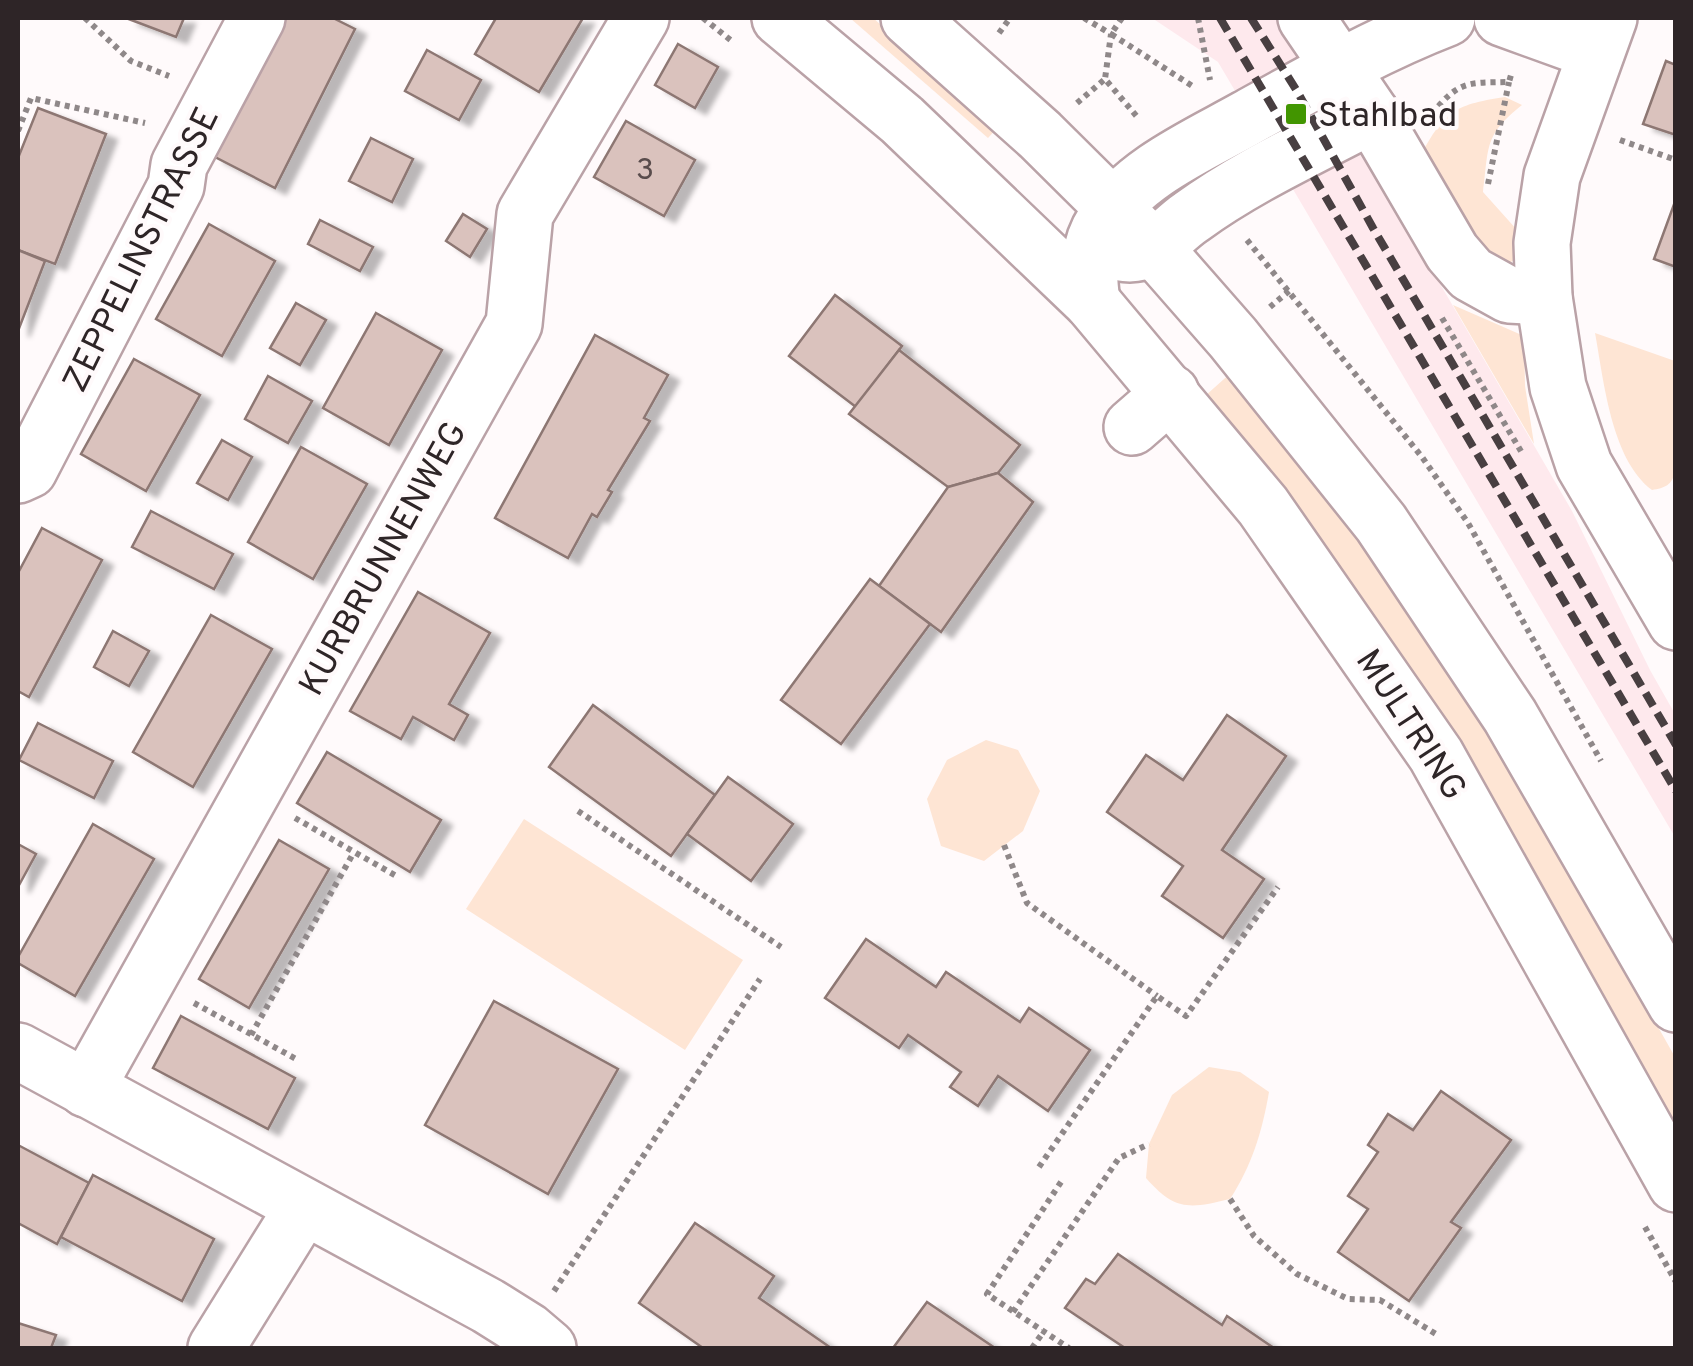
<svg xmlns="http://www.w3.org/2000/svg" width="1693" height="1366" font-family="Overpass,sans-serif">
  <defs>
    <filter id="shadow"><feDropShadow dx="11" dy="6" stdDeviation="2.5" flood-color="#0004"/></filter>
  </defs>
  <rect width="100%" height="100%" fill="#fffafb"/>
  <polygon fill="#fee9ed" points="1152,18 1275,18 1378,177 1572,511 1650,670 1675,714 1675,837 1218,62"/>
  <g fill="#fee5d4">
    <polygon points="850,18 873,18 998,127 988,138"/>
    <path d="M1505,97L1522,105C1484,135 1489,146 1483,192L1527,241L1522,256L1496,270L1418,160C1444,113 1451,105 1505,97Z"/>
    <polygon points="1453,305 1524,336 1525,386 1534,444"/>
    <path d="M1595,333L1675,361V472C1672,485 1665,488 1652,490C1611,459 1604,381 1595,333Z"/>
    <polygon points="1233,371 1364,542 1475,703 1675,1057 1675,1126 1446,724 1205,396"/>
    <polygon points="986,740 1018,750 1040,791 1023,831 984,861 941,846 927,799 947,760"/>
    <polygon points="524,819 743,960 685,1050 466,909"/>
    <path d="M1209,1067L1240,1072L1269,1092C1262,1132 1252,1165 1230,1199C1189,1209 1175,1211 1146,1178L1149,1144L1172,1095Z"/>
  </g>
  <g fill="#dac2bd" stroke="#8d7773" stroke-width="2.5" filter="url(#shadow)">
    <polygon points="126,18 184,18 176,37"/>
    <polygon points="283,18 333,18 355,29 275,188 213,156"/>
    <polygon points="496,18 583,18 539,92 475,54"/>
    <polygon points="678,44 718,67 695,108 655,85"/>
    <polygon points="427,50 481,80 459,120 405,91"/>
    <polygon points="1666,61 1676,65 1676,135 1643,124"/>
    <polygon points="38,108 106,134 55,264 18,250 18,158"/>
    <polygon points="626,121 695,160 664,216 594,177"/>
    <polygon points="371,138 413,159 392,202 349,181"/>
    <polygon points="1676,199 1676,267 1654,259"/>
    <polygon points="463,214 487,229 470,257 446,241"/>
    <polygon points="320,220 373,247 360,271 308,244"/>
    <polygon points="209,224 275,261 222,356 156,319"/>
    <polygon points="18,250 45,261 18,331"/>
    <polygon points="835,295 902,346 856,407 789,356"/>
    <polygon points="296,303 326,320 300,365 270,348"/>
    <polygon points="376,313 442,350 389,445 323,408"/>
    <polygon points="595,335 668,375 644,418 650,421 608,490 612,492 597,517 592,514 568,558 495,518"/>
    <polygon points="899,350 1020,445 998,473 948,487 849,414"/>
    <polygon points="134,359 200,395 146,491 81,454"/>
    <polygon points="268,376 312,401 288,443 245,419"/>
    <polygon points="222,440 252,457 228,500 197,483"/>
    <polygon points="301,447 367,484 313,579 248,542"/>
    <polygon points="998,473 1033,502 941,632 879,586 948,487"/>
    <polygon points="151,511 233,554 214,589 132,547"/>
    <polygon points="42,528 102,560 29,697 18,691 18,573"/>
    <polygon points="870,579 930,624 841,744 781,700"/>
    <polygon points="418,592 490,633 449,704 468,715 454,740 413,717 401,739 350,711"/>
    <polygon points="211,615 272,649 193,787 133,752"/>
    <polygon points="113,631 149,651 129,686 94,667"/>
    <polygon points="593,705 715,795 671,856 549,767"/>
    <polygon points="1227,715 1286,756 1222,850 1264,879 1223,938 1162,896 1183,866 1107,812 1146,755 1183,780"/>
    <polygon points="38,723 113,761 94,798 19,760"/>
    <polygon points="327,752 441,820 410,872 297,803"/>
    <polygon points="728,777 793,824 751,881 687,834"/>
    <polygon points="93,824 154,859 75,996 18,963 18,957"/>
    <polygon points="279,840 329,869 249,1008 199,979"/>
    <polygon points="18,844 36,854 18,887"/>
    <polygon points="866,939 936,987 946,972 1020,1022 1029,1008 1090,1050 1048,1111 998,1076 978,1106 950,1087 961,1072 908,1035 899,1048 825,998"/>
    <polygon points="494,1001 618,1069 548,1194 425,1125"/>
    <polygon points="181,1016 295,1078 268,1129 153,1068"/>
    <polygon points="1441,1091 1511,1140 1451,1222 1461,1228 1409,1301 1338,1252 1368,1209 1348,1196 1378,1152 1368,1145 1388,1114 1413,1130"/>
    <polygon points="18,1145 89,1183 57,1244 18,1223"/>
    <polygon points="93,1175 214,1239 182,1301 61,1237"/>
    <polygon points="695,1223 774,1276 759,1298 831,1348 703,1348 639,1303"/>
    <polygon points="1118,1254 1222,1325 1227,1316 1274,1348 1125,1348 1065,1308 1086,1279 1095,1284"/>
    <polygon points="927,1302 995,1348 893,1348"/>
    <polygon points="18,1323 56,1335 51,1348 18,1348"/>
  </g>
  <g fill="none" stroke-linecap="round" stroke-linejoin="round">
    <g stroke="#baa2a7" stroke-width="60">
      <g id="minor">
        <polyline points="780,18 902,120 1092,302 1263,506 1436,755 1676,1184"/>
        <polyline points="909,18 1040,135 1155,249 1233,338 1381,523 1510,716 1676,1004"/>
        <polyline points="1306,18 1372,115 1452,252 1471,274 1509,295 1544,297"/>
        <polyline points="1502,18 1596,52"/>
        <polyline points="1609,18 1552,176 1542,243 1544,297 1558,387 1584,465 1676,622"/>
        <path d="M1120,253C1154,259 1166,234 1191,217C1247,176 1312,147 1372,115"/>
        <path d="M1092,302C1088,273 1087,247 1104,221C1134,173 1199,145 1247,118C1312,82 1377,45 1447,18"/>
        <polyline points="1132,427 1171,393"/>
        <polyline points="18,475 29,470 176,186 179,165 257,18"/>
        <polyline points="18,1051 488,1306 528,1331 548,1348"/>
        <polyline points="86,1089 514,324 525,214 641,18"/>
        <polyline points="216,1348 303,1208"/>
      </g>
    </g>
    <g stroke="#8f8889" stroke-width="6" stroke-dasharray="5 5" stroke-linecap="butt">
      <polyline points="85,18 131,61 169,76"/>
      <polyline points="703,18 733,42"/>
      <polyline points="1084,18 1111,34 1105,79 1139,119"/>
      <polyline points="1122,18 1111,34 1194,87"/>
      <polyline points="1198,18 1210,80"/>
      <polyline points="999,33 1010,18"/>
      <polyline points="1077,103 1105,79"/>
      <path d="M1432,114C1459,80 1468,83 1509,82L1511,75"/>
      <polyline points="18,131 31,98 145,123"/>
      <polyline points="1620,140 1676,160"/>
      <polyline points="1488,184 1509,82"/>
      <polyline points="1247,240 1422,457 1468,523 1601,761"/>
      <polyline points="1270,307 1289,291"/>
      <polyline points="1442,318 1522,453"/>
      <polyline points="578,811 781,947"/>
      <polyline points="295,818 398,877"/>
      <polyline points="1004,845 1027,903 1157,996"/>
      <polyline points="194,1003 298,1060"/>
      <polyline points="251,1035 354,852"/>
      <polyline points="1039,1167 1157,996 1186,1016 1278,887"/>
      <polyline points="1061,1182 987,1294 1069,1348"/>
      <polyline points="1230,1199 1254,1236 1297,1274 1348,1299 1380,1300 1436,1334"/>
      <polyline points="1645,1227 1676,1282"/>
      <polyline points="554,1291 760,979"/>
      <polyline points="1013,1312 1119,1158 1149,1144"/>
      <polyline points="1032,1348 1044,1331"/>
    </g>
    <use href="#minor" stroke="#fff" stroke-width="55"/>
    <g stroke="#483f41" stroke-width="8" stroke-dasharray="15 8" stroke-linecap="butt">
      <polyline points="1220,18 1676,791"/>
      <polyline points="1251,18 1297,91 1373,228 1676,745"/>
    </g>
  </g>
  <rect fill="#429500" stroke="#fffafb" stroke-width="4" x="1284" y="102" width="24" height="24" rx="5"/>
  <g text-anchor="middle" stroke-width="8" stroke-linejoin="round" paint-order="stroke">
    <g font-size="30" fill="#594c4c">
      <text x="645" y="179">3</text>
    </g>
    <g font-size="35" fill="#2e2527" stroke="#fffafb" text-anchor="start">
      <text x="1318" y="126">Stahlbad</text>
    </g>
    <g font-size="35" fill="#2e2527" stroke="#fffafb">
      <text transform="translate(140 249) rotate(-64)" y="12">ZEPPELINSTRASSE</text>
      <text transform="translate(382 558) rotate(-61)" y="12">KURBRUNNENWEG</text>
      <text transform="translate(1412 724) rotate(57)" y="12">MULTRING</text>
    </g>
  </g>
  <rect width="1693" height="1366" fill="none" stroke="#2e2527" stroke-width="40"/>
</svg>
